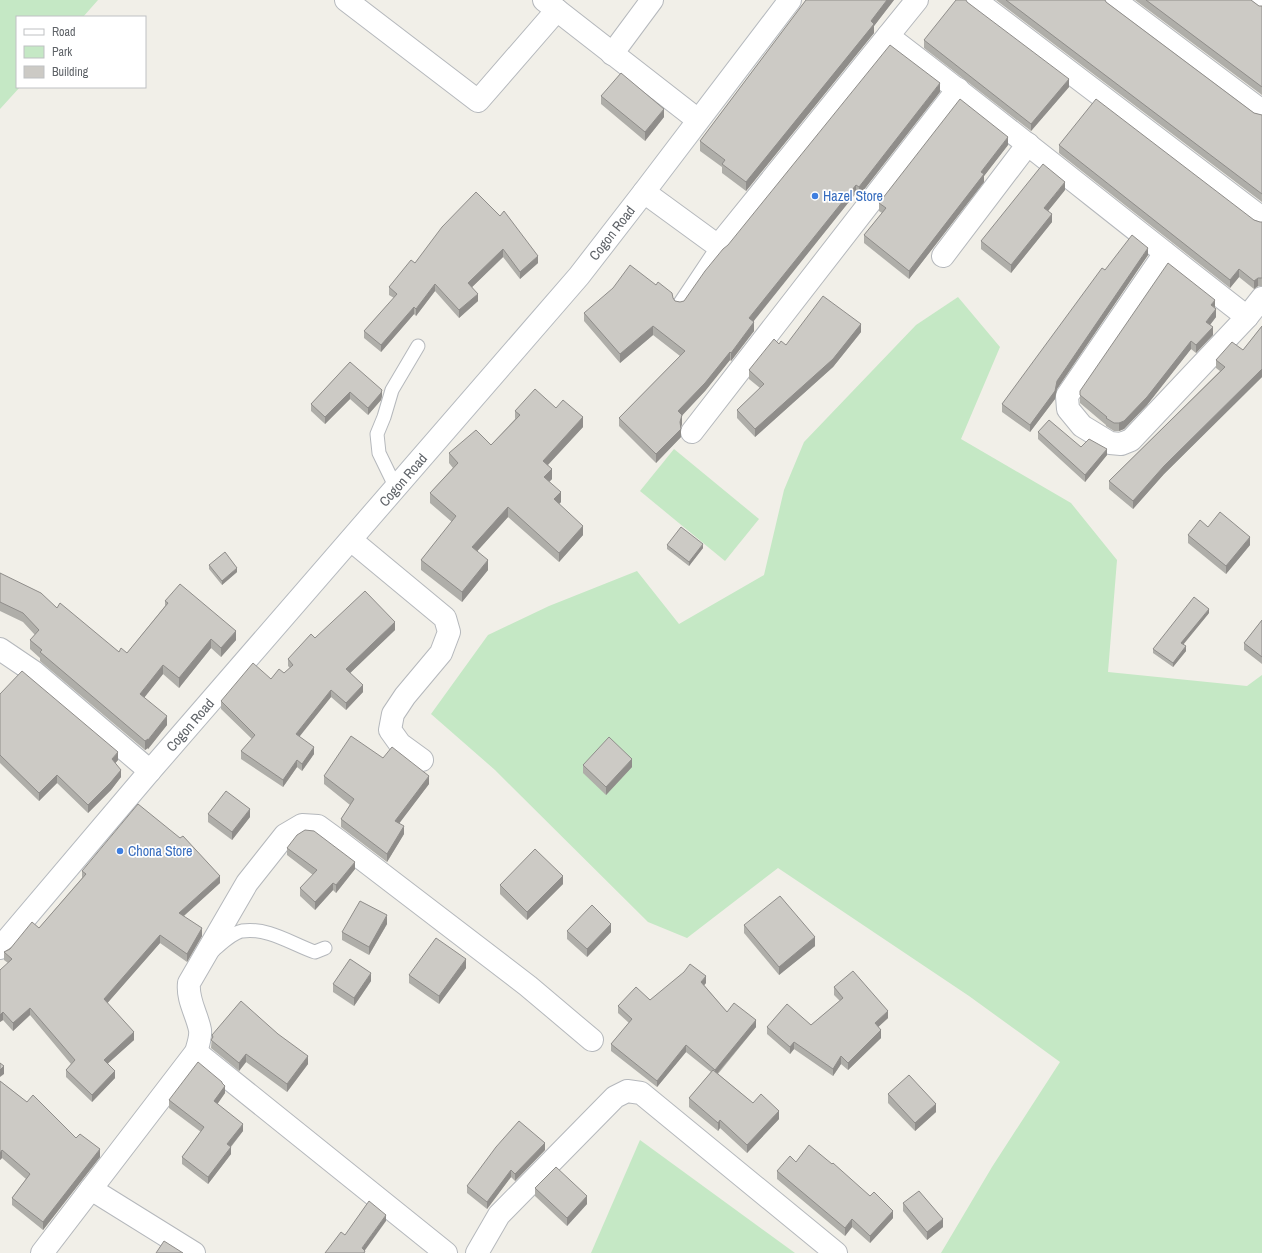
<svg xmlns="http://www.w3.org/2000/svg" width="1262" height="1253" font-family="'Archivo Narrow',sans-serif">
  <rect width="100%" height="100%" fill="#f1efe8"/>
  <g fill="#c5e8c5">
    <polygon points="0,0 98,0 83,17 17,17 17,87 20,87 0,109"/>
    <polygon points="958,297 1000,347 961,439 1071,503 1117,560 1108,672 1247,686 1262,675 1262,1253 941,1253 992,1167 1060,1062 969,996 778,868 687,938 648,922 495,770 431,714 488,635 549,606 637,571 679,624 764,575 784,490 804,442 916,325"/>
    <polygon points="674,449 759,519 725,561 640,491"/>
    <polygon points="640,1140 795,1253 591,1253"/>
  </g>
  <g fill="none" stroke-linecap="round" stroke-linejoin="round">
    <g stroke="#b5b8bc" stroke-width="15">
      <g id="lane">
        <polyline points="680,303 718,246"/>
        <polyline points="396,488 379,453 377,434 384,417 392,390 418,346"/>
        <path d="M214,950C221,944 232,933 242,931C268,927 292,944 315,952L325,948"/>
      </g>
    </g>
    <g stroke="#b5b8bc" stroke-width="24">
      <g id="street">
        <polyline points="346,0 478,101 557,10"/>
        <polyline points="544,0 698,120"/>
        <polyline points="975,0 1262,218"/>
        <polyline points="1114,0 1262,111"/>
        <polyline points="1260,0 1262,2"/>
        <path d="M888,36C1009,128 1127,224 1247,317"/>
        <polyline points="612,54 652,0"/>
        <polyline points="644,192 718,246 917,0"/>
        <polyline points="1165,253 1067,396 1068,409 1082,426 1110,443 1121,444 1131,440 1247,317 1262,298"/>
        <polyline points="943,256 1028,144"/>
        <polyline points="692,432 958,89"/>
        <polyline points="351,540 445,618 449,632 441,653 405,696 393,714 390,730 400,744 422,760"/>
        <polyline points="0,649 34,672 150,771"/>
        <polyline points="196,1052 446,1253"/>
        <polyline points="91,1189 194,1253"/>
        <path d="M42,1253L196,1052C198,1045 201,1037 200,1030C197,1014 187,1000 189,983L247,883L285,835L302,825L318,826L340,842L528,986L592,1040"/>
        <polyline points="477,1253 499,1215 615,1097 627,1091 641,1093 836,1253"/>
      </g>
    </g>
    <g stroke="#b6babf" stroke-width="24">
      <polyline id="secondary" points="0,948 150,771 579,276 644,192 790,0"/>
    </g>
    <use href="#lane" stroke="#fff" stroke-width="13"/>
    <use href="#street" stroke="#fff" stroke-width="22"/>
    <use href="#secondary" stroke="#fff" stroke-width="22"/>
  </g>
  <g fill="#afaea9">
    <polygon points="806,0 894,0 874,26 874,33 746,191 722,173 722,167 700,151 700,141"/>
    <polygon points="996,0 1105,0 1106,2 1254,113 1262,115 1262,202"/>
    <polygon points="1135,0 1251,0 1259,6 1262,6 1262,95"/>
    <polygon points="967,2 1069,87 1031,131 924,48 924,40"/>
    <polygon points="940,92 859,196 856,193 753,321 754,331 731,361 730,360 705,391 682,415 682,424 681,428 681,437 656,463 619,426 619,418 680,356 653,335 620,363 584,321 584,313 673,298 675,301 680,302 684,301"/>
    <polygon points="601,96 664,117 645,141 601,104"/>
    <polygon points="1008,145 984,176 984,182 909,279 864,243 864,235 882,213 879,211 879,203"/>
    <polygon points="1059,145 1260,222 1262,222 1262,286 1258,286 1254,289 1239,277 1230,288 1059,153"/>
    <polygon points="1065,190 1048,211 1052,222 1011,273 981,249 981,241"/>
    <polygon points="476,192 538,263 520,279 503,257 472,287 478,301 459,318 435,291 416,316 414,314 381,352 364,338 364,331 394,298 389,295 389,287 415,263"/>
    <polygon points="1148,255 1057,389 1055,399 1030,432 1002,412 1002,404 1105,270"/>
    <polygon points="1215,308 1216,317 1210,325 1213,335 1196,353 1191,349 1147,405 1124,429 1119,431 1114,431 1106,426 1106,425 1080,403 1080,391"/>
    <polygon points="1262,326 1262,377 1164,474 1133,509 1109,489 1109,481 1220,371 1216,368 1216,360 1243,350"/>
    <polygon points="861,332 833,367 755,437 737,418 737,410 760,388 749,379 749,370 779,344 786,345"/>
    <polygon points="350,362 382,396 381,400 368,415 350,399 325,424 311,411 311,404"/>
    <polygon points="556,408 583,427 548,465 552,479 549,482 561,502 559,504 583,535 559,562 508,517 477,551 488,570 462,602 421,570 421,560 452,522 430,503 430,493 453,468 449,463 449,453 491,445 515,419 515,411"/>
    <polygon points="1038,432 1081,447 1107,455 1085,482 1038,439"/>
    <polygon points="1208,527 1250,545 1226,574 1188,543 1188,535"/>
    <polygon points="667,545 703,548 689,566 667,549"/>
    <polygon points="209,565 237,572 222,585 209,569"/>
    <polygon points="0,573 57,608 119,652 127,653 165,606 165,601 236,640 221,657 211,648 179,688 163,674 144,697 167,725 148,749 148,748 145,750 40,661 40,658 30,649 30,640 35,635 23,622 0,611"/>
    <polygon points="1209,613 1183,645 1186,651 1173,667 1153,653 1153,649"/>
    <polygon points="1262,620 1262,664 1244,650 1244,643"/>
    <polygon points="395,630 350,673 363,692 346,710 331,697 299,736 314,754 302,771 297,767 283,787 241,759 241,751 252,739 221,709 221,701 284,673 290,668 288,666 288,659 315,638"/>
    <polygon points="0,694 118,760 115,763 121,777 111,790 88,813 57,783 39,801 0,763"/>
    <polygon points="383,758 429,784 399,823 404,834 387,862 341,827 341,819 350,805 324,784 324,776"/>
    <polygon points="583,765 632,767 606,795 583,773"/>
    <polygon points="208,814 250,817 232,840 208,822"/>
    <polygon points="287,848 355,869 336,893 333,890 315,910 300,896 300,888 313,875 287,855"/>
    <polygon points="82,871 220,883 184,916 202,936 187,962 160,943 107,1003 134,1040 108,1063 115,1078 92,1102 66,1077 66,1070 71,1064 30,1015 13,1031 3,1020 0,1022 8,963 4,960 4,952 39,928 82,878"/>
    <polygon points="563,884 527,920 500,894 500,885"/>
    <polygon points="387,924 369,955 342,940 342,932"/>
    <polygon points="744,925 815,946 779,975 744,933"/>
    <polygon points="567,931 611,932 587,957 567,939"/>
    <polygon points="466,968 439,1004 409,983 409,975"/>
    <polygon points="371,981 354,1006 333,992 333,984"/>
    <polygon points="706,983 704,985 727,1012 756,1027 718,1074 753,1103 779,1119 747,1153 720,1128 718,1131 689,1107 689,1098 711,1072 686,1052 657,1087 611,1051 611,1044 629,1023 618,1013 618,1006 650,1000"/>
    <polygon points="834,987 888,1018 878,1027 881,1038 848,1070 841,1064 833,1076 794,1049 790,1054 767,1034 767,1027 811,1025 840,1001 834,995"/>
    <polygon points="212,1035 308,1064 287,1092 246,1062 239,1071 211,1048"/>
    <polygon points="0,1081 27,1102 100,1157 43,1230 12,1205 12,1198 26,1179 2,1158 0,1160"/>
    <polygon points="225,1093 217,1104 243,1131 231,1147 231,1154 208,1184 182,1164 182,1157 201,1132 169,1108 169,1100"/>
    <polygon points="888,1094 936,1112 915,1131 888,1103"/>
    <polygon points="545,1150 515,1181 511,1177 487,1209 467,1193 467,1186"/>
    <polygon points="796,1162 893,1218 870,1243 852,1227 845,1236 777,1179 777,1171"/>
    <polygon points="535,1188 587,1204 567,1226 535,1196"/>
    <polygon points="903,1203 943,1227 927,1240 903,1211"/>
  </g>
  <g fill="#8f8d8a">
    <polygon points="887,0 894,0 874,26 874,33 746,191 746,182"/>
    <polygon points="1069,79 1069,87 1031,131 1031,124"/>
    <polygon points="940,83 940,92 859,196 859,187"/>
    <polygon points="664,109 664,117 645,141 645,132"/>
    <polygon points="1008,137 1008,145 984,176 984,182 909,279 909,271 981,172"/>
    <polygon points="1065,182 1065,190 1044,216 1044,208"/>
    <polygon points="856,185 856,193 749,327 749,318"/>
    <polygon points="1052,214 1052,222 1011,273 1011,265"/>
    <polygon points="1148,248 1148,255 1057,389 1055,399 1030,432 1030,425 1057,381"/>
    <polygon points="503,249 503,257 468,291 468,283"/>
    <polygon points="538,256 538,263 520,279 520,272"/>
    <polygon points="1239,269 1239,277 1230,288 1230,280"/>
    <polygon points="1258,278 1258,286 1254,289 1254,281"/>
    <polygon points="435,284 435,291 416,316 416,309"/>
    <polygon points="478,294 478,301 459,318 459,310"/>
    <polygon points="1215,300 1215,308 1211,305"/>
    <polygon points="414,307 414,314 381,352 381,345"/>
    <polygon points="1216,309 1216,317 1206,330 1206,322"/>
    <polygon points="754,322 754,331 731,361 731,353"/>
    <polygon points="861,324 861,332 833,367 755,437 755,429"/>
    <polygon points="653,326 653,335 620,363 620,354"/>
    <polygon points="1213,327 1213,335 1196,353 1196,345"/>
    <polygon points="1191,341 1191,349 1147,405 1124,429 1119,431 1119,423"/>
    <polygon points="730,352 730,360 705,391 678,420 678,411"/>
    <polygon points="1262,369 1262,377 1164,474 1133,509 1133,501 1164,466"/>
    <polygon points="382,390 382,396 381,400 368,415 368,408"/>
    <polygon points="350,392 350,399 325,424 325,417"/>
    <polygon points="682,415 682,424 680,430 681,429 681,437 656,463 656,454 680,422"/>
    <polygon points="583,417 583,427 543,470 543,461"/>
    <polygon points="1107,449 1107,455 1085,482 1085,475"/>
    <polygon points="552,469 552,479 544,487 544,477"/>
    <polygon points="561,492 561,502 554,509 554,499"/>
    <polygon points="508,507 508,517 472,557 472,547"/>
    <polygon points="583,526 583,535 559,562 559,553"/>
    <polygon points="1250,537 1250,545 1226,574 1226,566"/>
    <polygon points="703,544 703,548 689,566 689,562"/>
    <polygon points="488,560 488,570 462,602 462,592"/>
    <polygon points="237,568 237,572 222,585 222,581"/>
    <polygon points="1209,609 1209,613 1181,647 1181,643"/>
    <polygon points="395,622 395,630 346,677 346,669"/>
    <polygon points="236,631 236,640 221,657 221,648"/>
    <polygon points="211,639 211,648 179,688 179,678"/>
    <polygon points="1186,646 1186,651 1173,667 1173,663"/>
    <polygon points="163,665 163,674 140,703 140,694"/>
    <polygon points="363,685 363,692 346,710 346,703"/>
    <polygon points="331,690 331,697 296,741 296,734"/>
    <polygon points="167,716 167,725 148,749 148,740"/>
    <polygon points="148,739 148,748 145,750 145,741"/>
    <polygon points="314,747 314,754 302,771 302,764"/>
    <polygon points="118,752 118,760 112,767 112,759"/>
    <polygon points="632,759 632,767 606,795 606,787"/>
    <polygon points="297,760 297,767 283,787 283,780"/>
    <polygon points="121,770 121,777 111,790 88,813 88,805"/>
    <polygon points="57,775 57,783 39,801 39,793"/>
    <polygon points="429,776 429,784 395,829 395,821"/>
    <polygon points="250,809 250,817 232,840 232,832"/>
    <polygon points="404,826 404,834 387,862 387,854"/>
    <polygon points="355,862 355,869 336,893 336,885"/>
    <polygon points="220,876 220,883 179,920 179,913"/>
    <polygon points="563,876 563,884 527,920 527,912"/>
    <polygon points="333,883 333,890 315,910 315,902"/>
    <polygon points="387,915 387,924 369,955 369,947"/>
    <polygon points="611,924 611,932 587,957 587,949"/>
    <polygon points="202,928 202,936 187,962 187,954"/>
    <polygon points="160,935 160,943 104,1007 104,999"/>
    <polygon points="815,937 815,946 779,975 779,967"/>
    <polygon points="466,959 466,968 439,1004 439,996"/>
    <polygon points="371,973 371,981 354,1006 354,998"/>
    <polygon points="706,976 706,983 701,989 701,982"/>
    <polygon points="30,1008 30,1015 13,1031 13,1023"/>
    <polygon points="888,1011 888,1018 875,1030 875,1023"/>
    <polygon points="3,1012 3,1020 0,1022 0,1015"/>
    <polygon points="756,1020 756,1027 715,1076 715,1070"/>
    <polygon points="881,1030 881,1038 848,1070 848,1063"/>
    <polygon points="134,1032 134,1040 104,1067 104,1060"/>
    <polygon points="794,1042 794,1049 790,1054 790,1047"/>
    <polygon points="686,1045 686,1052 657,1087 657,1081"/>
    <polygon points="246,1054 246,1062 239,1071 239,1063"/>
    <polygon points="308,1056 308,1064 287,1092 287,1084"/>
    <polygon points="841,1056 841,1064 833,1076 833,1069"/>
    <polygon points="4,1066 4,1074 0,1077 0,1070"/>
    <polygon points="115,1071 115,1078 92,1102 92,1095"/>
    <polygon points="222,1082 222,1089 225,1086 225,1093 214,1109 214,1101"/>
    <polygon points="936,1104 936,1112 915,1131 915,1123"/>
    <polygon points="779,1111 779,1119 747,1153 747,1145"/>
    <polygon points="720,1120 720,1128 718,1131 718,1123"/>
    <polygon points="243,1124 243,1131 227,1151 227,1144"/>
    <polygon points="545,1143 545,1150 515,1181 515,1174"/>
    <polygon points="231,1147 231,1154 208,1184 208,1177"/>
    <polygon points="100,1149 100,1157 43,1230 43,1222"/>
    <polygon points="2,1150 2,1158 0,1160 0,1153"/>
    <polygon points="511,1170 511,1177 487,1209 487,1202"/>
    <polygon points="587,1196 587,1204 567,1226 567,1218"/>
    <polygon points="893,1211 893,1218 870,1243 870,1236"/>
    <polygon points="386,1215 386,1221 363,1253 362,1248"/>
    <polygon points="852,1219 852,1227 845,1236 845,1228"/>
    <polygon points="943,1219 943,1227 927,1240 927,1232"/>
  </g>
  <g fill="#cccac5" stroke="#8f8d8a">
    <polygon points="806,0 887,0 871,21 874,24 746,182 722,164 725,160 700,141"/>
    <polygon points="956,0 966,0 967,2 1069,79 1031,124 924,40"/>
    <polygon points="1006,0 1105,0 1106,2 1254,113 1262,115 1262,194"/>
    <polygon points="1146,0 1251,0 1259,6 1262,6 1262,87"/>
    <polygon points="890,45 940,83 859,187 856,185 749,318 754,322 731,353 730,352 705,383 678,411 682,415 680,422 681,429 656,454 619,418 685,351 653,326 620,354 584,313 613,288 630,265 656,285 658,282 672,293 673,298 675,301 680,302 684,301 705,271 723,249 728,245"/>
    <polygon points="621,73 664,109 645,132 601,96"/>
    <polygon points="960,99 1008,137 981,172 984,174 909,271 864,235 886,208 879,203"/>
    <polygon points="1096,99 1254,220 1260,222 1262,222 1262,278 1258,278 1254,281 1239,269 1230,280 1059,145"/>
    <polygon points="1043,164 1065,182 1044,208 1052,214 1011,265 981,241"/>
    <polygon points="476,192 500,216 504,211 538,256 520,272 503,249 468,283 478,294 459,310 435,284 416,309 414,307 381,345 364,331 397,294 389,287 411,260 415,263 442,227"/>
    <polygon points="1132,235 1148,248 1057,381 1055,391 1030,425 1002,404 1102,268 1105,270"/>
    <polygon points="1168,263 1215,300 1211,305 1216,309 1206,322 1213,327 1196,345 1191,341 1147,397 1124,421 1119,423 1114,423 1106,418 1107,417 1080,395 1080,391"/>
    <polygon points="823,296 861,324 833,359 755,429 737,410 764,384 749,370 774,339 779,344 781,341 786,345"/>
    <polygon points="1262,326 1262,369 1164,466 1133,501 1109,481 1225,367 1216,360 1232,342 1243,350"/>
    <polygon points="350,362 382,390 381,393 368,408 350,392 325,417 311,404"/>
    <polygon points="535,389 556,408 563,400 583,417 543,461 552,469 544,477 561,492 554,499 583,526 559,553 508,507 472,547 488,560 462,592 421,560 456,516 430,493 458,463 449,453 476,430 491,445 520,415 515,411"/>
    <polygon points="1049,420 1081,447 1089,439 1107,449 1085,475 1038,432"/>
    <polygon points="1220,512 1250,537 1226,566 1188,535 1200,520 1208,527"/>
    <polygon points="681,527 703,544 689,562 667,545"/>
    <polygon points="225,552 237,568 222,581 209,565"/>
    <polygon points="0,573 41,593 57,608 60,603 119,652 121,648 127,653 168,603 165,601 180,584 236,631 221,648 211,639 179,678 163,665 140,694 167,716 148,740 148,739 145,741 40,652 42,650 30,640 39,630 23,613 0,602"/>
    <polygon points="365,591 395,622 346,669 363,685 346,703 331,690 296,734 314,747 302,764 297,760 283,780 241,751 255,735 221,701 253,663 271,679 279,669 284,673 293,665 288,659 311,634 315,638"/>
    <polygon points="1194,597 1209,609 1181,643 1186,646 1173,663 1153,649"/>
    <polygon points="1262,620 1262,657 1244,643"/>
    <polygon points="22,671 118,752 112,759 121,770 111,782 88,805 57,775 39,793 0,755 0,694"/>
    <polygon points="351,736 383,758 392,747 429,776 395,821 404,826 387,854 341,819 354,799 324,776"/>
    <polygon points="609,737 632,759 606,787 583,765"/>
    <polygon points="226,791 250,809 232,832 208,814"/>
    <polygon points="138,804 180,838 183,836 220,876 179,913 202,928 187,954 160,935 104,999 134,1032 104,1060 115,1071 92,1095 66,1070 75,1060 30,1008 13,1023 3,1012 0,1015 0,970 12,959 4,952 10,949 32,922 39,928 86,874 82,871"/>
    <polygon points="305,830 314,831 355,862 336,885 333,883 315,902 300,888 317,870 287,848 297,835"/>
    <polygon points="535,849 563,876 527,912 500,885"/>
    <polygon points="780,896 815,937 779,967 744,925"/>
    <polygon points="360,901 387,915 369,947 342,932"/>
    <polygon points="592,905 611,924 587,949 567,931"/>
    <polygon points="436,938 466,959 439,996 409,975"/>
    <polygon points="350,959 371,973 354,998 333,984"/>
    <polygon points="690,964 706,976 701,982 727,1012 734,1003 756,1020 715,1070 686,1045 657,1081 611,1044 632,1019 618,1006 636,987 650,1000 684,972"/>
    <polygon points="853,971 888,1011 875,1023 881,1030 848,1063 841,1056 833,1069 794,1042 790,1047 767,1027 787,1004 811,1025 843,998 834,987"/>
    <polygon points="241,1001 278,1034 308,1056 287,1084 246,1054 239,1063 211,1040 213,1037 212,1035"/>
    <polygon points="198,1062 222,1082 222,1083 225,1086 214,1101 243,1124 227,1144 231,1147 208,1177 182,1157 204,1127 169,1100"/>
    <polygon points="0,1063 4,1066 0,1070"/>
    <polygon points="713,1070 753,1103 761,1094 779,1111 747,1145 720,1120 718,1123 689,1098"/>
    <polygon points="909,1075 936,1104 915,1123 888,1094"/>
    <polygon points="0,1081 27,1102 33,1095 76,1138 80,1134 100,1149 43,1222 12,1198 30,1174 2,1150 0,1153"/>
    <polygon points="519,1121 545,1143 515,1174 511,1170 487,1202 467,1186 496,1147"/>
    <polygon points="809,1145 832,1164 833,1163 870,1196 874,1192 893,1211 870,1236 852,1219 845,1228 777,1171 790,1156 796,1162"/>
    <polygon points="556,1167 587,1196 567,1218 535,1188"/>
    <polygon points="919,1191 943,1219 927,1232 903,1203"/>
    <polygon points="369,1201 386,1215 362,1248 365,1251 364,1253 325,1253 341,1232 345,1235"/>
    <polygon points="164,1241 183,1253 156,1253"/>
  </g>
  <g fill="#3f7fe0" stroke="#fff" stroke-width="1.5">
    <circle cx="815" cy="196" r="4"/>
    <circle cx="120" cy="851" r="4"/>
  </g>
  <g text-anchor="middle" stroke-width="3.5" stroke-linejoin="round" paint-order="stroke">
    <g font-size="14" fill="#366cbe" stroke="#fff" text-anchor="start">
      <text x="823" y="201">Hazel Store</text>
      <text x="128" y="856">Chona Store</text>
    </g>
    <g font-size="14" fill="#5f6368" stroke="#fff">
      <text transform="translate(612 233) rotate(-52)" y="5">Cogon Road</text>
      <text transform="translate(403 480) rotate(-49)" y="5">Cogon Road</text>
      <text transform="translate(190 725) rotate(-49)" y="5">Cogon Road</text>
    </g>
  </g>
  <rect x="16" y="16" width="130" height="72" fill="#ffffff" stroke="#bfc1c3"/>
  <rect x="24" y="29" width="20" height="6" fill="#ffffff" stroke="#bfc1c3"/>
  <text x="52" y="36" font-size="12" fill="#5f6368">Road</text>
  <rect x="24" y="46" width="20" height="12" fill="#c5e8c5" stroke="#bfc1c3"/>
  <text x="52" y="56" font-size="12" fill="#5f6368">Park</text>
  <rect x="24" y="66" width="20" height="12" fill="#cccac5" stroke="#bfc1c3"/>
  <text x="52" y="76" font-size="12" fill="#5f6368">Building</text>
</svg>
